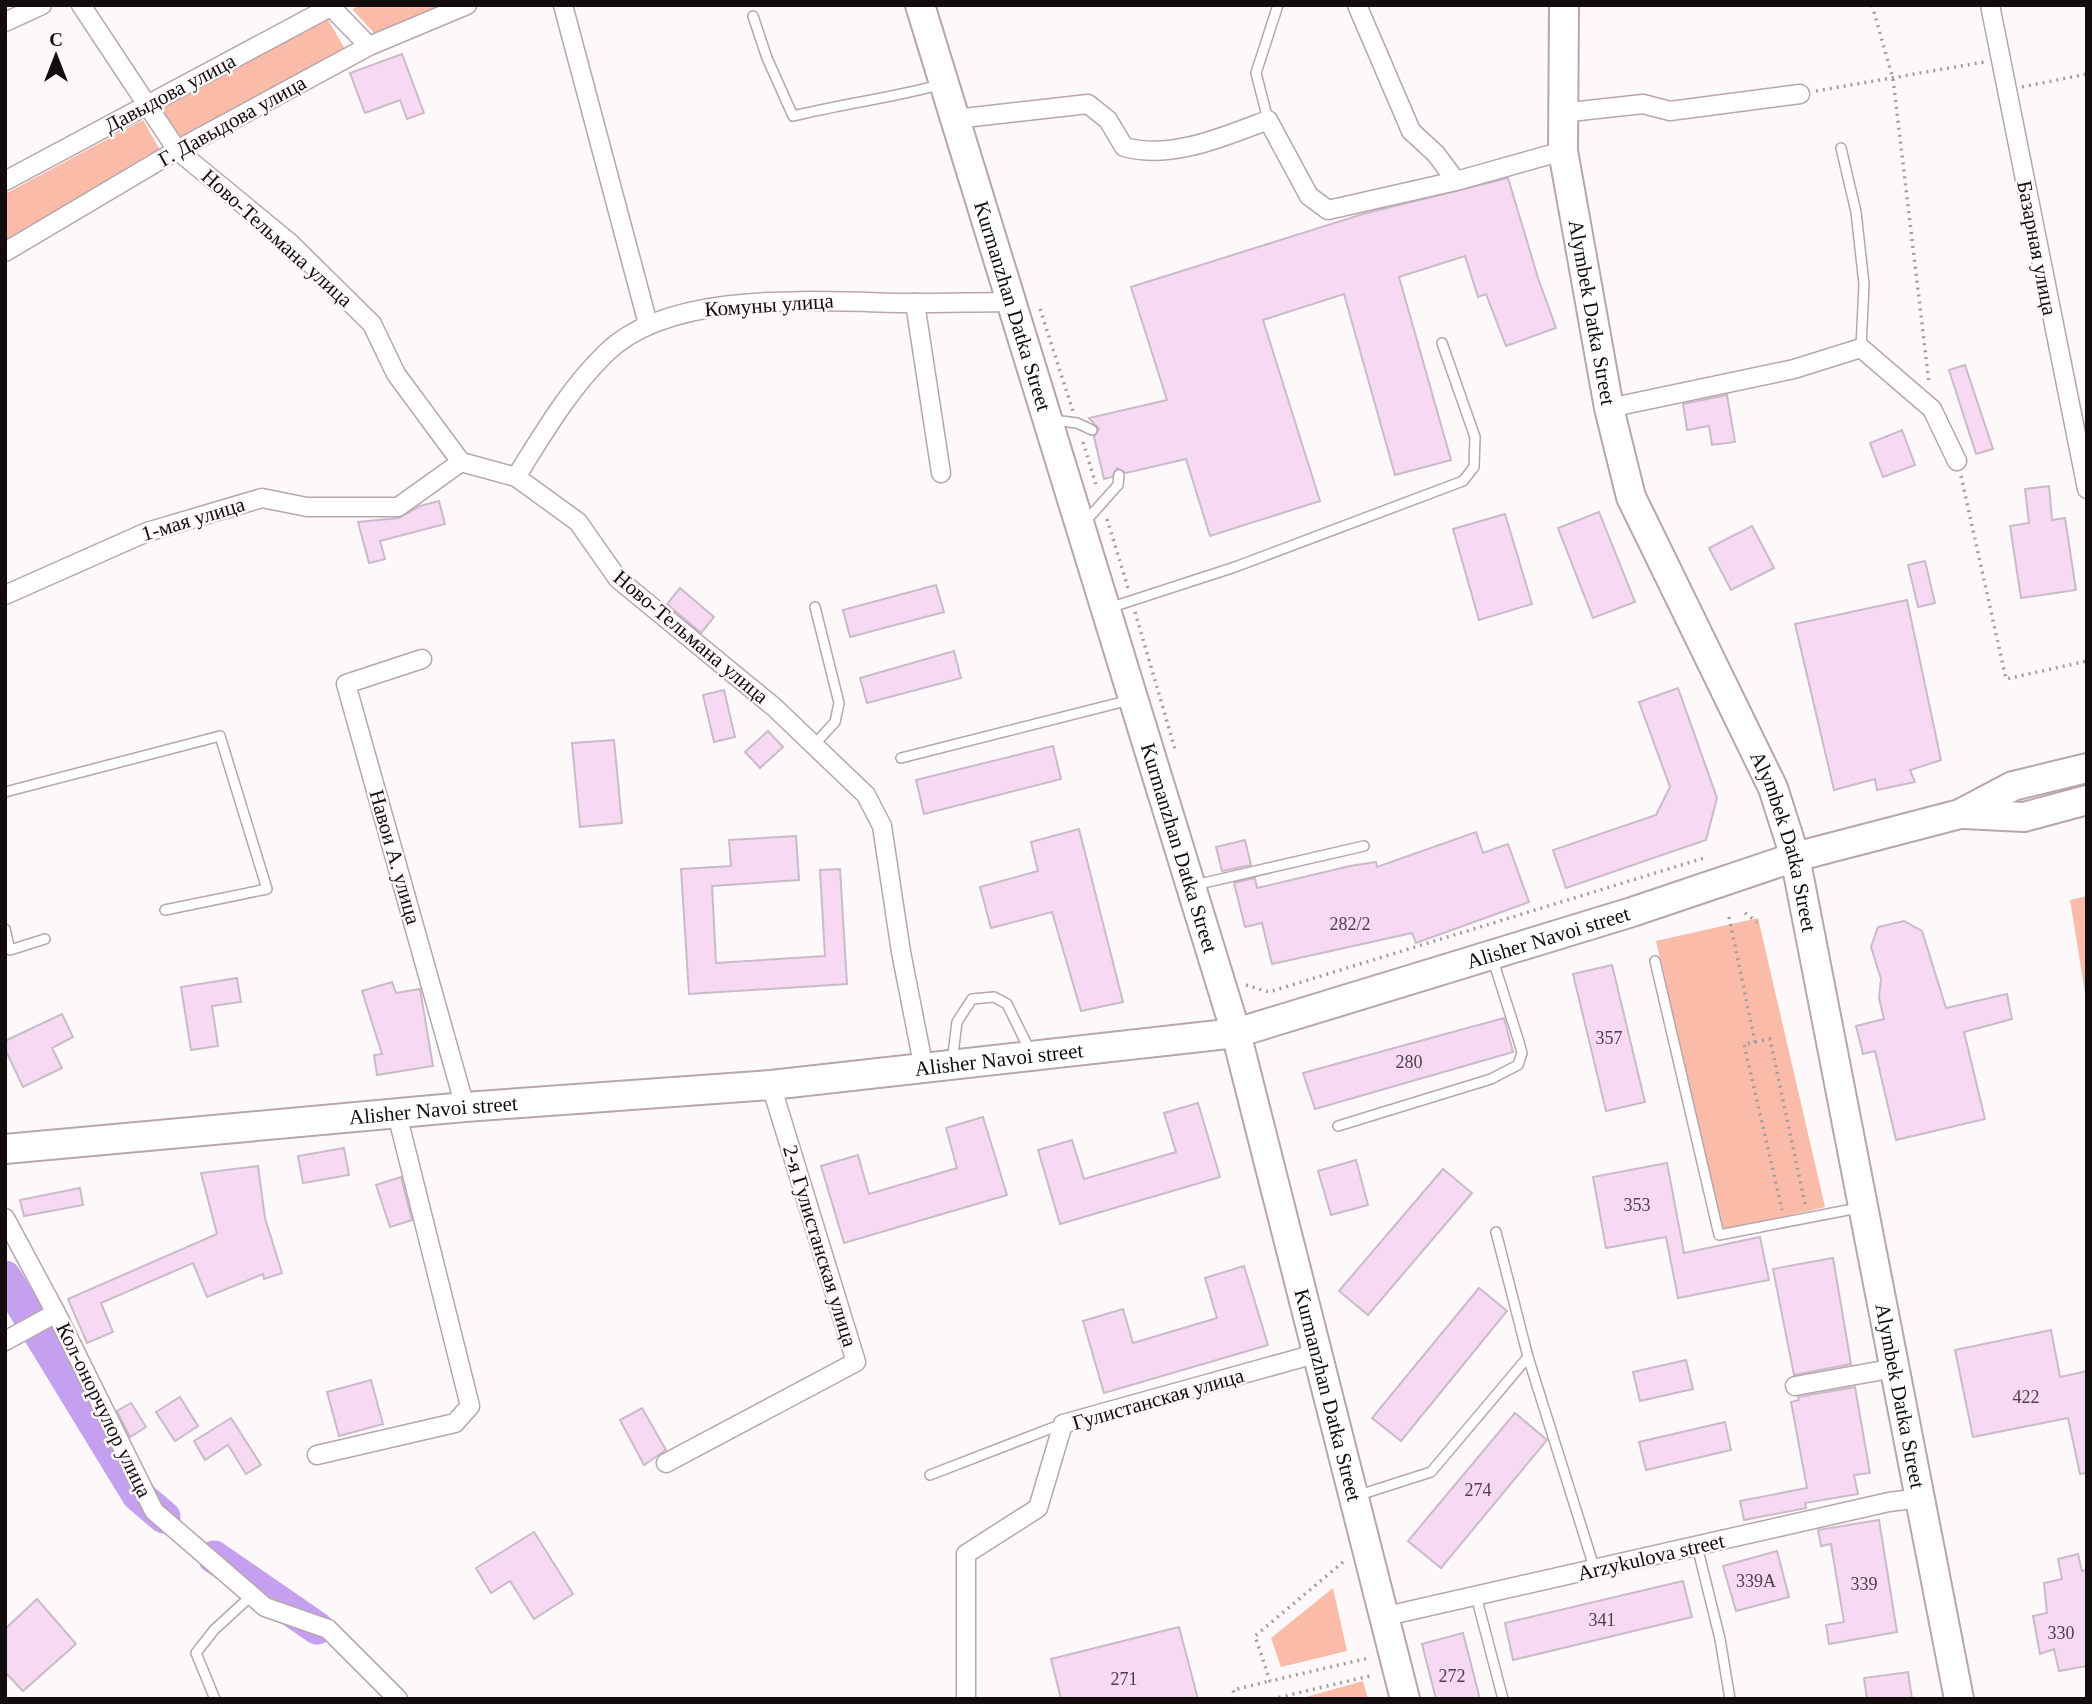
<svg xmlns="http://www.w3.org/2000/svg" width="2092" height="1704" font-family="'Times New Roman',serif">
  <rect width="100%" height="100%" fill="#fdf8fa"/>
  <g fill="#fabca8">
    <polygon points="361,5 450,5 376,35 352,9"/>
    <polygon points="327,18 345,49 179,141 160,105"/>
    <polygon points="143,120 160,150 5,241 5,194"/>
    <polygon points="2087,896 2087,1005 2070,900"/>
    <polygon points="1758,918 1825,1207 1723,1231 1656,941"/>
    <polygon points="1333,1588 1347,1651 1281,1667 1271,1638"/>
    <polygon points="1363,1681 1368,1699 1299,1699"/>
  </g>
  <g fill="none" stroke-linecap="round" stroke-linejoin="round">
    <g stroke="#c6a0f0" stroke-width="33">
      <polyline points="5,1277 138,1495 164,1517"/>
      <polyline points="214,1557 317,1628"/>
    </g>
  </g>
  <g fill="#f7d9f4" stroke="#cabbc9" stroke-width="2">
    <polygon points="402,54 424,113 407,119 400,100 365,113 350,73"/>
    <polygon points="1508,178 1538,278 1556,328 1506,346 1486,294 1478,297 1465,256 1399,277 1451,460 1395,475 1344,294 1263,320 1320,501 1210,536 1186,459 1126,473 1117,468 1112,477 1104,479 1094,437 1099,429 1089,418 1167,400 1131,287 1363,214"/>
    <polygon points="1965,365 1993,449 1976,454 1949,370"/>
    <polygon points="1727,395 1735,442 1712,445 1709,426 1687,430 1683,404"/>
    <polygon points="1902,430 1915,465 1883,477 1870,443"/>
    <polygon points="2049,486 2052,520 2065,518 2076,590 2021,598 2010,526 2029,523 2025,489"/>
    <polygon points="439,501 445,524 380,541 385,559 369,563 358,522 399,518 420,506"/>
    <polygon points="1599,512 1635,602 1593,618 1558,528"/>
    <polygon points="1505,514 1532,604 1479,620 1453,529"/>
    <polygon points="1752,526 1774,568 1731,590 1709,548"/>
    <polygon points="1925,561 1935,603 1918,607 1908,565"/>
    <polygon points="936,585 944,612 850,637 843,610"/>
    <polygon points="680,588 714,617 701,633 667,604"/>
    <polygon points="1907,600 1941,760 1910,770 1915,782 1877,790 1875,779 1834,790 1795,624"/>
    <polygon points="954,651 961,678 867,703 860,678"/>
    <polygon points="1678,688 1717,798 1706,840 1566,888 1553,850 1656,815 1670,787 1639,702"/>
    <polygon points="724,690 735,737 714,742 703,695"/>
    <polygon points="768,731 783,747 760,768 745,752"/>
    <polygon points="614,740 622,823 580,827 572,743"/>
    <polygon points="1053,746 1061,779 924,814 916,780"/>
    <polygon points="1079,829 1123,1002 1081,1011 1052,912 991,928 980,887 1038,871 1031,842"/>
    <polygon points="1476,832 1483,853 1508,844 1529,902 1416,943 1412,933 1272,964 1262,923 1245,927 1234,883 1255,878 1257,888 1350,866 1376,862 1377,867"/>
    <polygon points="796,836 799,880 712,886 716,963 825,956 820,870 840,869 847,984 689,994 681,869 731,866 729,840"/>
    <polygon points="1245,840 1251,865 1222,871 1216,847"/>
    <polygon points="1904,921 1922,931 1946,1008 2007,994 2012,1019 1964,1032 1985,1119 1896,1140 1875,1051 1863,1054 1856,1026 1884,1019 1879,998 1881,979 1871,947 1878,927"/>
    <polygon points="1612,965 1645,1102 1606,1111 1573,974"/>
    <polygon points="237,978 241,1002 212,1006 218,1046 191,1050 181,987"/>
    <polygon points="392,982 396,993 420,989 433,1066 377,1075 374,1055 382,1054 362,991"/>
    <polygon points="62,1014 73,1037 52,1048 62,1068 23,1087 5,1049 5,1041"/>
    <polygon points="1504,1018 1513,1052 1315,1109 1303,1073"/>
    <polygon points="1198,1103 1220,1177 1060,1224 1038,1150 1072,1140 1084,1179 1176,1152 1164,1113"/>
    <polygon points="983,1117 1007,1195 844,1243 821,1166 858,1155 869,1194 957,1168 946,1128"/>
    <polygon points="344,1148 349,1175 303,1183 298,1156"/>
    <polygon points="1356,1160 1368,1205 1331,1215 1318,1171"/>
    <polygon points="1667,1163 1684,1253 1760,1237 1769,1280 1678,1298 1666,1237 1606,1248 1593,1177"/>
    <polygon points="258,1166 265,1218 282,1273 264,1279 263,1274 207,1297 193,1263 101,1303 113,1332 87,1343 68,1299 217,1234 201,1173"/>
    <polygon points="1443,1169 1472,1193 1368,1315 1339,1291"/>
    <polygon points="401,1177 412,1220 390,1227 376,1185"/>
    <polygon points="80,1188 83,1205 24,1216 20,1200"/>
    <polygon points="1833,1258 1851,1364 1794,1375 1773,1269"/>
    <polygon points="1244,1266 1268,1345 1104,1393 1083,1321 1123,1309 1133,1343 1217,1318 1205,1278"/>
    <polygon points="1479,1288 1507,1311 1401,1441 1372,1418"/>
    <polygon points="2051,1330 2060,1377 2087,1371 2087,1473 2080,1474 2068,1418 1973,1437 1955,1350"/>
    <polygon points="1686,1360 1693,1389 1640,1401 1633,1372"/>
    <polygon points="371,1380 383,1424 339,1436 327,1392"/>
    <polygon points="1855,1387 1870,1473 1854,1475 1858,1494 1805,1503 1806,1508 1744,1520 1740,1501 1807,1488 1791,1402 1799,1400 1798,1397"/>
    <polygon points="180,1397 198,1426 175,1441 156,1412"/>
    <polygon points="131,1403 146,1427 130,1437 117,1411"/>
    <polygon points="642,1408 666,1450 644,1465 620,1420"/>
    <polygon points="1515,1413 1547,1440 1441,1568 1408,1541"/>
    <polygon points="231,1418 261,1465 246,1474 228,1445 205,1460 194,1441"/>
    <polygon points="1725,1422 1731,1450 1646,1470 1639,1442"/>
    <polygon points="1879,1520 1897,1632 1829,1644 1826,1625 1844,1622 1831,1544 1821,1546 1818,1530"/>
    <polygon points="534,1532 573,1594 534,1619 510,1581 491,1593 476,1568"/>
    <polygon points="1777,1551 1789,1597 1736,1611 1723,1566"/>
    <polygon points="2078,1554 2082,1571 2087,1570 2087,1666 2059,1671 2054,1649 2040,1654 2033,1616 2047,1613 2044,1583 2062,1579 2058,1559"/>
    <polygon points="1683,1581 1692,1617 1513,1660 1505,1623"/>
    <polygon points="37,1599 76,1644 23,1691 5,1672 5,1629"/>
    <polygon points="1179,1627 1198,1699 1061,1699 1051,1659"/>
    <polygon points="1463,1633 1480,1699 1436,1699 1422,1644"/>
    <polygon points="1908,1672 1912,1699 1867,1699 1864,1678"/>
  </g>
  <g fill="none" stroke-linecap="round" stroke-linejoin="round">
    <g stroke="#b9a5ad" stroke-width="12">
      <g id="service">
        <path d="M753,16L767,58L793,116C842,104 891,98 939,85"/>
        <polyline points="1268,120 1256,73 1278,5"/>
        <polyline points="1841,148 1856,212 1864,284 1861,348"/>
        <polyline points="1053,420 1077,423 1092,430"/>
        <polyline points="1084,523 1118,485 1119,475"/>
        <polyline points="1109,608 1235,567 1463,481 1474,467 1475,437 1442,343"/>
        <polyline points="814,745 835,722 839,703 815,607"/>
        <polyline points="901,758 1130,700"/>
        <polyline points="5,792 220,736 267,889 165,910"/>
        <polyline points="1195,885 1364,846"/>
        <polyline points="5,929 10,950 45,939"/>
        <polyline points="1655,961 1719,1235 1858,1208"/>
        <polyline points="952,1062 957,1022 972,999 994,997 1007,1004 1030,1051"/>
        <polyline points="1338,1126 1491,1079 1518,1065 1522,1053 1519,1042 1492,957"/>
        <polyline points="1496,1232 1528,1357 1595,1570"/>
        <polyline points="930,1475 1062,1424"/>
        <polyline points="1356,1496 1431,1472 1528,1357"/>
        <polyline points="1697,1546 1720,1639 1730,1699"/>
        <polyline points="1476,1596 1503,1699"/>
        <polyline points="215,1699 196,1653 214,1630 251,1596"/>
      </g>
    </g>
    <g stroke="#b9a5ad" stroke-width="21">
      <g id="minor">
        <polyline points="81,5 177,150 290,243 372,324 396,374 461,462 516,477 578,522 618,579 774,707 866,795 882,826 901,952 924,1069"/>
        <polyline points="329,5 369,46"/>
        <polyline points="563,5 648,324"/>
        <polyline points="1357,5 1411,131 1436,154 1456,181"/>
        <polyline points="1990,5 2087,489"/>
        <polyline points="5,22 42,5"/>
        <polyline points="1561,113 1643,104 1670,111 1800,94"/>
        <path d="M955,119L1088,104L1108,120L1124,147C1171,160 1223,137 1268,120L1309,196L1328,210L1456,181L1563,151"/>
        <polyline points="5,181 334,5"/>
        <polyline points="5,252 177,150 369,46 467,5"/>
        <polyline points="915,303 941,473"/>
        <polyline points="1609,408 1794,369 1861,348 1932,409 1957,461"/>
        <path d="M516,477C543,434 569,389 606,353C674,286 829,303 918,303C949,303 981,302 1013,302"/>
        <polyline points="5,595 147,532 262,498 307,507 398,507 461,462"/>
        <polyline points="422,659 346,684 465,1107"/>
        <polyline points="5,1218 56,1313 154,1511 265,1607 328,1629 398,1699"/>
        <polyline points="5,1341 56,1313"/>
        <polyline points="1795,1386 1895,1368"/>
        <polyline points="317,1455 455,1423 470,1406 397,1114"/>
        <polyline points="666,1463 856,1362 771,1085"/>
        <polyline points="1382,1617 1889,1502 1920,1498"/>
        <polyline points="966,1699 966,1554 1038,1508 1063,1424 1315,1354"/>
      </g>
    </g>
    <g stroke="#b9a5ad" stroke-width="32">
      <g id="primary">
        <path id="s1" d="M920,5L1236,1033L1405,1699"/>
        <path id="s2" d="M1564,5L1563,151L1609,408L1631,497L1773,788L1795,857L1959,1699"/>
        <polyline points="1963,814 2024,817 2087,800"/>
        <path id="s3" d="M5,1149L465,1107L771,1085L1236,1033L1632,912L1795,857L1960,814L2013,786L2087,768"/>
      </g>
    </g>
    <g stroke="#a29d9f" stroke-width="3.5" stroke-dasharray="2 5" stroke-linecap="butt">
      <polyline points="1872,5 1893,79 1929,383"/>
      <polyline points="2022,87 2087,74"/>
      <polyline points="1816,91 1984,62"/>
      <polyline points="1040,309 1073,411"/>
      <polyline points="1083,442 1097,488"/>
      <polyline points="1961,476 2006,679 2087,661"/>
      <polyline points="1107,519 1128,588"/>
      <polyline points="1135,612 1175,749"/>
      <polyline points="1745,913 1757,922"/>
      <polyline points="1729,917 1755,1042 1744,1044 1782,1210"/>
      <polyline points="1246,985 1269,992 1704,858"/>
      <polyline points="1755,1042 1770,1039 1805,1204"/>
      <polyline points="1343,1562 1255,1636 1270,1681 1369,1658"/>
      <polyline points="1236,1699 1233,1690 1270,1681"/>
      <polyline points="1272,1699 1374,1675"/>
    </g>
    <use href="#service" stroke="#fff" stroke-width="9"/>
    <use href="#minor" stroke="#fff" stroke-width="18"/>
    <use href="#primary" stroke="#fff" stroke-width="28"/>
  </g>
  <g text-anchor="middle" stroke-width="5" stroke-linejoin="round" paint-order="stroke">
    <g font-size="18" fill="#4b3f48">
      <text x="1350" y="930">282/2</text>
      <text x="1609" y="1044">357</text>
      <text x="1409" y="1068">280</text>
      <text x="1637" y="1211">353</text>
      <text x="2026" y="1403">422</text>
      <text x="1478" y="1496">274</text>
      <text x="1756" y="1587">339А</text>
      <text x="1864" y="1590">339</text>
      <text x="1602" y="1626">341</text>
      <text x="2061" y="1639">330</text>
      <text x="1452" y="1682">272</text>
      <text x="1124" y="1685">271</text>
    </g>
    <g font-size="21" fill="#120c0e" stroke="#fdf8fa">
      <text transform="translate(170 93) rotate(-28)" y="7">Давыдова улица</text>
      <text transform="translate(232 121) rotate(-29)" y="7">Г. Давыдова улица</text>
      <text transform="translate(277 238) rotate(42)" y="7">Ново-Тельмана улица</text>
      <text transform="translate(2037 248) rotate(79)" y="7">Базарная улица</text>
      <text transform="translate(769 305) rotate(-4)" y="7">Комуны улица</text>
      <text dy="7" stroke="none"><textPath href="#s1" startOffset="315">Kurmanzhan Datka Street</textPath></text>
      <text dy="7" stroke="none"><textPath href="#s2" startOffset="310">Alymbek Datka Street</textPath></text>
      <text transform="translate(193 519) rotate(-17)" y="7">1-мая улица</text>
      <text transform="translate(691 637) rotate(40)" y="7">Ново-Тельмана улица</text>
      <text dy="7" stroke="none"><textPath href="#s2" startOffset="877">Alymbek Datka Street</textPath></text>
      <text dy="7" stroke="none"><textPath href="#s1" startOffset="882">Kurmanzhan Datka Street</textPath></text>
      <text transform="translate(395 857) rotate(74)" y="7">Навои А. улица</text>
      <text dy="7" stroke="none"><textPath href="#s3" startOffset="1563">Alisher Navoi street</textPath></text>
      <text dy="7" stroke="none"><textPath href="#s3" startOffset="998">Alisher Navoi street</textPath></text>
      <text dy="7" stroke="none"><textPath href="#s3" startOffset="430">Alisher Navoi street</textPath></text>
      <text transform="translate(820 1246) rotate(73)" y="7">2-я Гулистанская улица</text>
      <text dy="7" stroke="none"><textPath href="#s1" startOffset="1449">Kurmanzhan Datka Street</textPath></text>
      <text dy="7" stroke="none"><textPath href="#s2" startOffset="1444">Alymbek Datka Street</textPath></text>
      <text transform="translate(1158 1399) rotate(-16)" y="7">Гулистанская улица</text>
      <text transform="translate(104 1410) rotate(64)" y="7">Кол-онорчулор улица</text>
      <text transform="translate(1651 1557) rotate(-13)" y="7">Arzykulova street</text>
    </g>
  </g>
  <rect width="2092" height="1704" fill="none" stroke="#120c0e" stroke-width="14"/>
  <g transform="translate(56 56)" stroke="#fdf8fa" stroke-width="5" paint-order="stroke">
  <path d="M0-5L12 26L0 18L-12 26Z" fill="#120c0e"/>
  <text y="-10" font-size="19" font-weight="bold" text-anchor="middle" fill="#120c0e">С</text>
  </g>
</svg>
